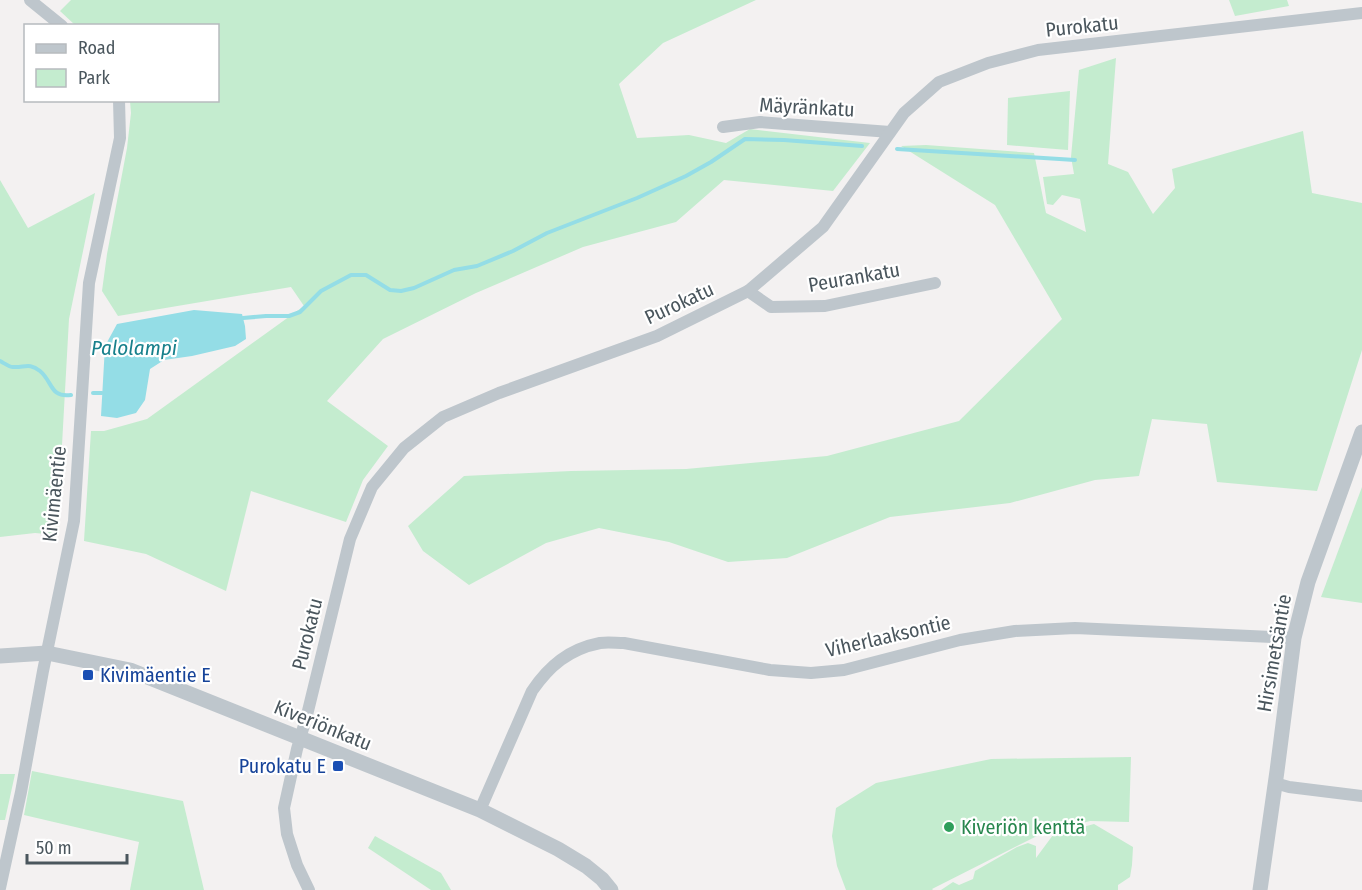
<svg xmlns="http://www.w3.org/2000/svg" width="1362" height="890" font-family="'Fira Sans Condensed',sans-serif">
  <rect width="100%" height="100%" fill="#f3f1f1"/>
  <g fill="#c4eccf">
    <polygon points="71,0 756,0 663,43 619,84 637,138 689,135 726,143 750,129 870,143 833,191 724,180 676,222 583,247 476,293 383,339 327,401 388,446 363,480 346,522 251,491 226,591 146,554 84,541 91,431 104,431 147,419 304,306 291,287 118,316 102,291 107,254 127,148 131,113 130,101 218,100 218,26 75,25 60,11"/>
    <polygon points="1229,0 1287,0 1289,6 1235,16"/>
    <polygon points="1116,58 1108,164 1128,172 1153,214 1175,188 1172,169 1303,131 1312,193 1362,203 1362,350 1317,491 1217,482 1207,424 1152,419 1139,476 1095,480 1010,503 890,517 787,558 728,562 669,542 599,528 546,543 469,585 423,551 408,526 464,476 571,471 686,469 827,456 959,421 1062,319 995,205 901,146 926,145 1034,153 1046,213 1086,232 1080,199 1062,195 1053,205 1047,204 1043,177 1074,174 1071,157 1079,70"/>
    <polygon points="1070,91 1068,150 1007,145 1008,98"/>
    <polygon points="0,180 28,228 95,193 69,319 57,535 35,533 0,537"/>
    <polygon points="1362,487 1362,603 1321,597"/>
    <polygon points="1131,757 1129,822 1090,821 1043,833 932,889 933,890 846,890 837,866 832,836 836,808 876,783 991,759"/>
    <polygon points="32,771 183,801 204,890 130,890 139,842 24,815"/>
    <polygon points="0,774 15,774 5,820 0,820"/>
    <polygon points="1094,824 1133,847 1132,865 1130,877 1118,885 1118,890 941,890 953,882 959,885 973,879 975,871 1017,847 1028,843 1036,846 1036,858 1053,835"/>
    <polygon points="375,836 441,873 451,890 431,890 368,848"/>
  </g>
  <polygon fill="#94dde6" points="194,310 242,314 245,326 246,339 235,346 192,356 164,360 150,369 145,400 136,413 117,418 101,416 105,346 117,324"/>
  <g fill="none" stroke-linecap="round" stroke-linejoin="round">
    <g stroke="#94dde6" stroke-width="4">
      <polyline points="897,149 1075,160"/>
      <polyline points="243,318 266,316 289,316 300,312 321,291 351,275 366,275 390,290 401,291 414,288 454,270 477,266 513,251 547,233 637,198 686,176 711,162 745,139 784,140 862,146"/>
      <path d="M0,361C4,363 9,367 13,367C24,368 29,362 40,371C53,382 50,398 71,395"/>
      <polyline points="93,393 102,393"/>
    </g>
    <g stroke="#bec6cc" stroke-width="12">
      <polyline points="30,0 62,26"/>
      <polyline points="723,127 760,122 890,132"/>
      <polyline points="748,291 771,307 825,306 935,283"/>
      <polyline points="1275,783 1289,787 1362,796"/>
      <path d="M480,810L532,691C549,666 569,649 600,643C608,642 616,643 624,643L770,670L811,673L844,670L960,640L1015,631L1075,628L1294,638"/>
      <polyline points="0,888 21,792 43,671 74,521 89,283 120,138 119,100"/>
      <polyline points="309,890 297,865 287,834 284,808 297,749 307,715 350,539 372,487 404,448 443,417 499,393 657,336 748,291 823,227 904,113 939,82 988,63 1038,50 1362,13"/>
    </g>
    <g stroke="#bec6cc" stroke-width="15">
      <polyline points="0,656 47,653 130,670 480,810 558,849 586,866 602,879 611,890"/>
      <polyline points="1260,890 1277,771 1294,638 1308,582 1362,432"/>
    </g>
  </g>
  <g fill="#1a4fb4" stroke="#fff" stroke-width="2">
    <rect x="82" y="669" width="12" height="12" rx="3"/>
    <rect x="332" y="760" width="12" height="12" rx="3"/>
  </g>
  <circle fill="#2e9e5b" stroke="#fff" stroke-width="2" cx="949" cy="827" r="6"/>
  <g text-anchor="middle" stroke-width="4.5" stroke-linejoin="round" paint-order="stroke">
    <g font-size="20" fill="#4a565d" stroke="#fff">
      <text transform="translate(1082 26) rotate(-6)" y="7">Purokatu</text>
      <text transform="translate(807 107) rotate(3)" y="7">Mäyränkatu</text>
      <text transform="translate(854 277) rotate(-10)" y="7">Peurankatu</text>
      <text transform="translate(679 303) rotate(-25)" y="7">Purokatu</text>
      <text transform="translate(54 494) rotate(-84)" y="7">Kivimäentie</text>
      <text transform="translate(307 634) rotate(-76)" y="7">Purokatu</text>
      <text transform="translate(888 636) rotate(-13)" y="7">Viherlaaksontie</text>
      <text transform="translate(1274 653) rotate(-80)" y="7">Hirsimetsäntie</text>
      <text transform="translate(323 725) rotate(22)" y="7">Kiveriönkatu</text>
    </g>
    <g font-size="20" fill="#164399" stroke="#fff" text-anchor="start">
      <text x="100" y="682">Kivimäentie E</text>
      <text x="326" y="773" text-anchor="end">Purokatu E</text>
    </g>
    <g font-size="20" fill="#27864d" stroke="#fff" text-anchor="start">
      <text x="961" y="834">Kiveriön kenttä</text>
    </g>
    <g font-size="21" font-style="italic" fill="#17808c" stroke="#fff">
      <text x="134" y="355">Palolampi</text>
    </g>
  </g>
  <rect x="24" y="24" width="195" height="78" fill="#ffffff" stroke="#b7bbbe" stroke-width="1.5"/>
  <rect x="36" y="44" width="30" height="9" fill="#bec6cc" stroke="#b7bbbe" stroke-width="1.5"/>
  <text x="78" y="54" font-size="18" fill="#4a565d">Road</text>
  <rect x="36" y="69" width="30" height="18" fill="#c4eccf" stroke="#b7bbbe" stroke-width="1.5"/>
  <text x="78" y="84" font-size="18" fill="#4a565d">Park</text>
  <path d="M27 854v9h100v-9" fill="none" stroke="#4a565d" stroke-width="3"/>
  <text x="36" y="854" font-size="18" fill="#4a565d" stroke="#ffffff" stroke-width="4.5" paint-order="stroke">50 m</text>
</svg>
